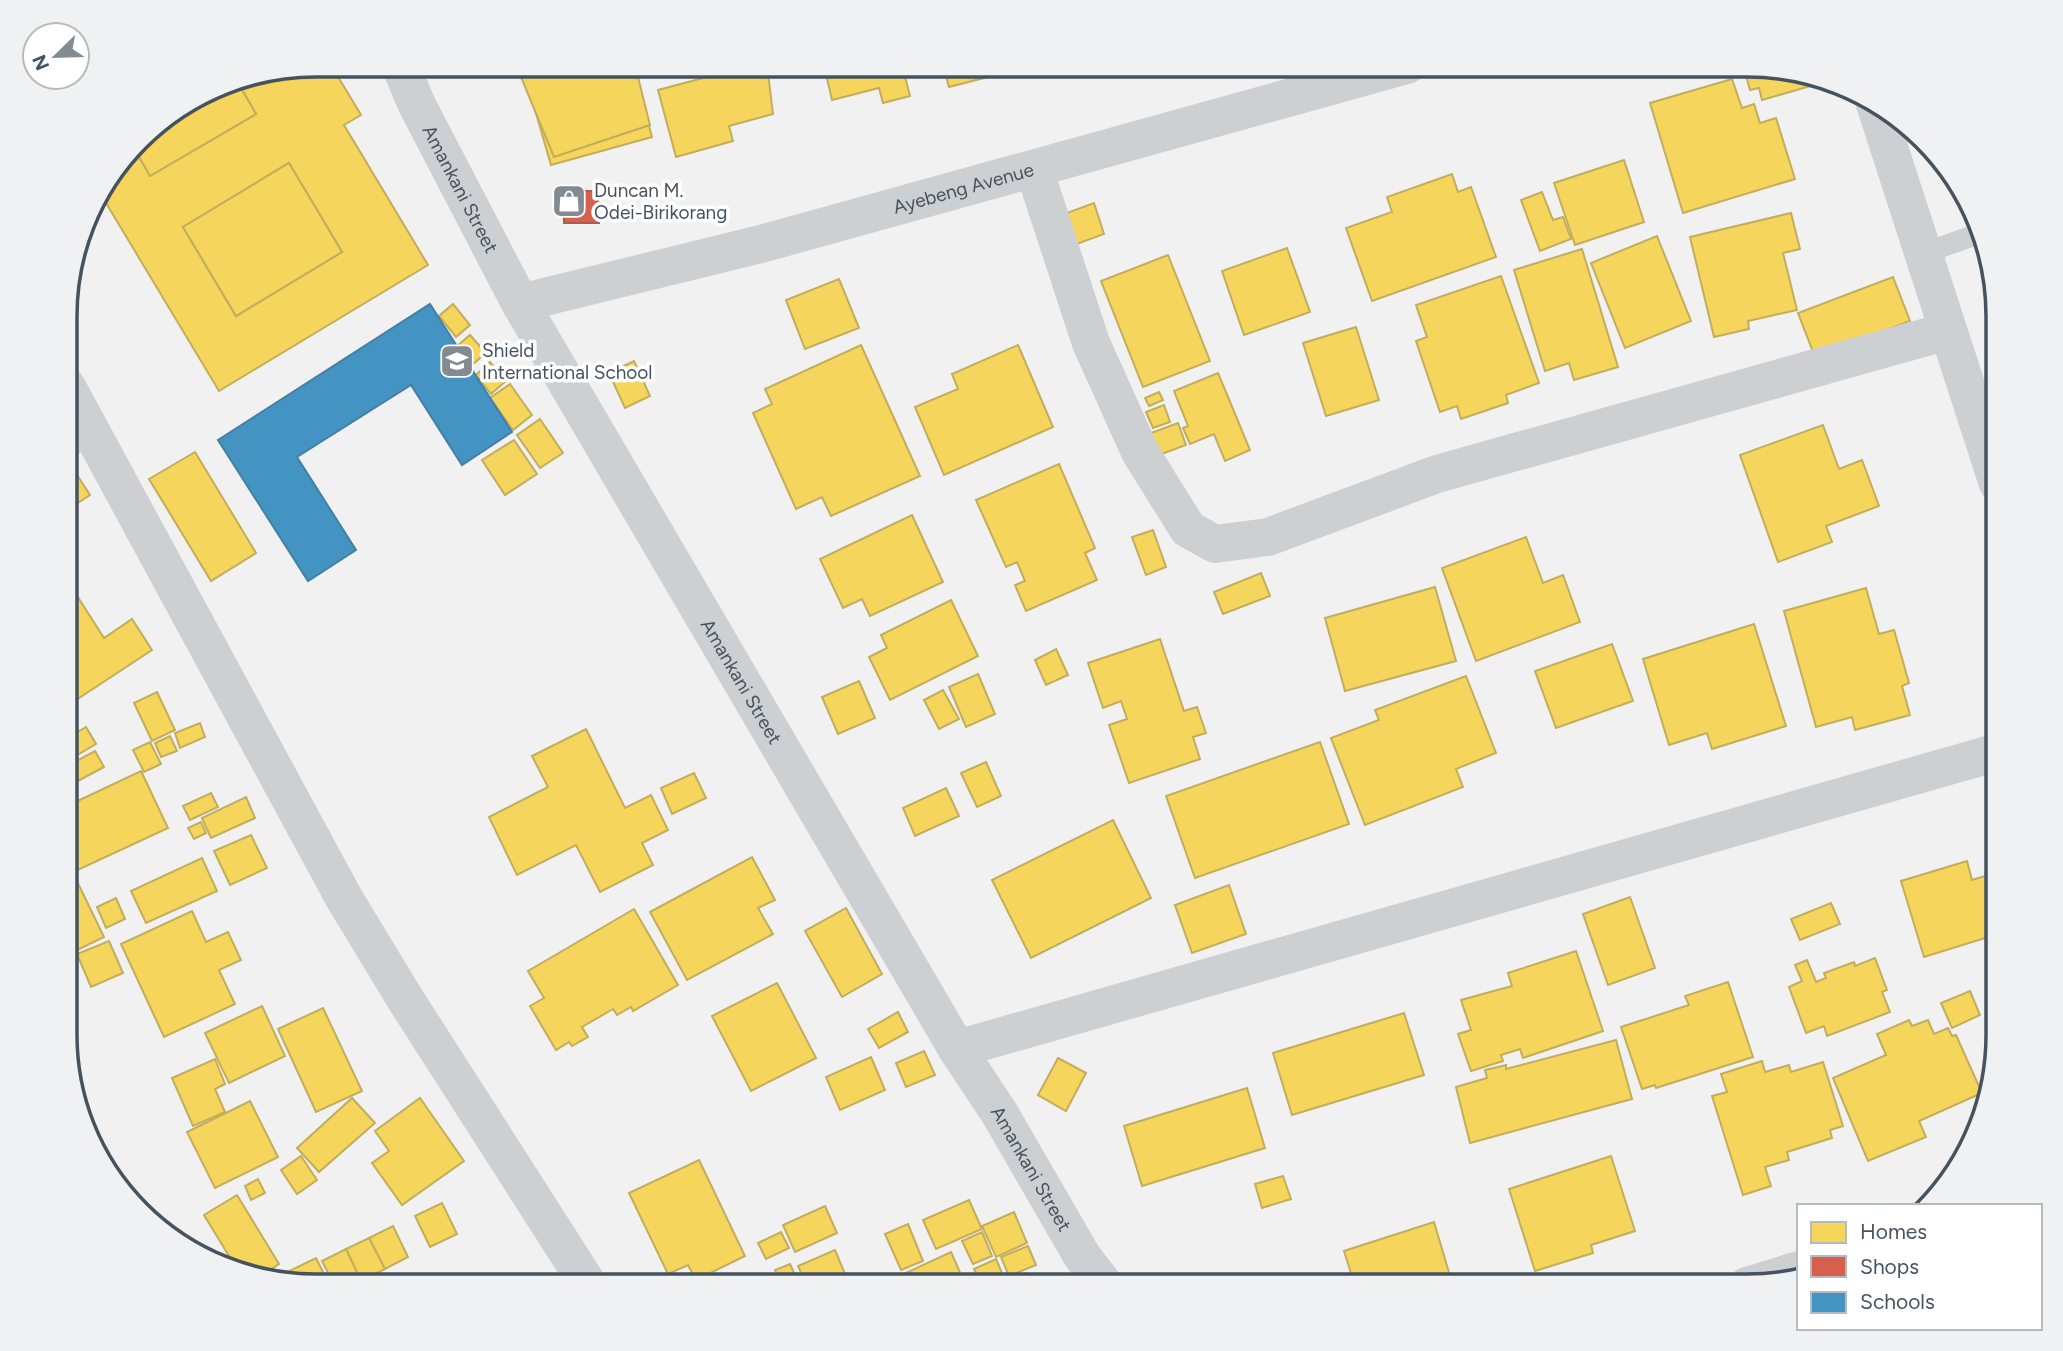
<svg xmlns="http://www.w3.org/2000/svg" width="2063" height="1351" font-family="Figtree,sans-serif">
  <rect width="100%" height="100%" fill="#f2f1f1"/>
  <g fill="#f6d55c" stroke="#c1ae5d" stroke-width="2" fill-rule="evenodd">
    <path d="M331,65L361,115L344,125L428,265L219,391L100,193L134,148L150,176L256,114L237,81L307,67L313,75ZM289,163L342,252L236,316L183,227Z"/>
    <polygon points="549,65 633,65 652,137 551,165 531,96 541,94 535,69"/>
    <polygon points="549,65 635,65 650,125 554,157 521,77"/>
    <polygon points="732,65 767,65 773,114 729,126 733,141 676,157 658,90 733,70"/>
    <polygon points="824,65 902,65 910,96 883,103 879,88 832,100"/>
    <polygon points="943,65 1035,65 949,87"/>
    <polygon points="1743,65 1827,78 1831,80 1762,100 1759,88 1750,90"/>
    <polygon points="1732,79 1742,108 1754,104 1760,123 1776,118 1795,179 1683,213 1650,103"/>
    <polygon points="237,81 256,114 150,176 134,148 150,127 220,84"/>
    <polygon points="1624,160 1644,222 1575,245 1554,183"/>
    <polygon points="289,163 342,252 236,316 183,227"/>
    <polygon points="1452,174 1458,192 1471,187 1496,257 1372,301 1346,228 1392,212 1387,197"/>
    <polygon points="1542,192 1553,220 1563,217 1571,239 1540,251 1521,200"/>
    <polygon points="1094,203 1104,234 1074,245 1064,214"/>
    <polygon points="1791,213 1800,249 1783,253 1797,310 1748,321 1749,329 1714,337 1690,237"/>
    <polygon points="1657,236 1691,321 1625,348 1591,263"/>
    <polygon points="1287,248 1310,312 1244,335 1222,271"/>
    <polygon points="1582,249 1618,367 1574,380 1569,363 1545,371 1514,270"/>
    <polygon points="1168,255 1210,361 1143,387 1101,281"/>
    <polygon points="1501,276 1539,383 1506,395 1508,403 1461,419 1457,406 1440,412 1416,341 1427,337 1416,305"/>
    <polygon points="1893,277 1910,321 1815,357 1798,313"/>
    <polygon points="839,279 859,328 805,349 786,300"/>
    <polygon points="453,304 470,325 456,337 439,316"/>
    <polygon points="1356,327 1379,400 1326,416 1303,343"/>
    <polygon points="470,335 486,353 473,364 457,346"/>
    <polygon points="861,345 920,476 831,516 822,497 796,509 753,413 772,404 765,389"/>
    <polygon points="1018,345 1053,427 944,475 915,407 958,389 952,374"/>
    <polygon points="634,361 650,396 625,408 609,373"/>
    <polygon points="490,362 506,381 491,394 476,375"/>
    <polygon points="1218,373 1250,450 1225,461 1214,434 1190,444 1183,428 1188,426 1174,391"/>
    <polygon points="510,384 532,415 513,430 490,398"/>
    <polygon points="1159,392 1163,400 1149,406 1145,398"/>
    <polygon points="1164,405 1170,422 1153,428 1146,412"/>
    <polygon points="540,419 563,453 540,468 517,435"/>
    <polygon points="1178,423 1186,445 1151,458 1143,436"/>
    <polygon points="1823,425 1839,469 1862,460 1879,506 1826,526 1832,542 1778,562 1740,455"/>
    <polygon points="514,440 537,474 505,495 482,460"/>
    <polygon points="195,452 256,553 211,581 149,479"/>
    <polygon points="68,461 90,495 67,510 67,462"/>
    <polygon points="1059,464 1095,548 1085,553 1097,580 1026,611 1015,585 1025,581 1017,562 1006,567 976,500"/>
    <polygon points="912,515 943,582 870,616 862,599 843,608 820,559"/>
    <polygon points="1153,530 1166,567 1146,575 1132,537"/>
    <polygon points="1526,537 1543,583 1563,575 1580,622 1476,661 1442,568"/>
    <polygon points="1261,573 1270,596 1223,614 1214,592"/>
    <polygon points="67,580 104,638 132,619 152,650 67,706"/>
    <polygon points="1435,587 1456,661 1345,691 1325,618"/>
    <polygon points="1866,588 1879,634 1894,630 1909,683 1902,686 1910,715 1855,730 1852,717 1816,727 1784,611"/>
    <polygon points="951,600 978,656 890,700 869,657 887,648 881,635"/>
    <polygon points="1754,624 1786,726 1712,749 1707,733 1669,745 1643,659"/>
    <polygon points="1160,639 1184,711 1197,707 1206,733 1193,737 1200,759 1129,783 1109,725 1127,719 1121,701 1103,708 1088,663"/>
    <polygon points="1612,644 1633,701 1556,728 1535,671"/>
    <polygon points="1056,649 1068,675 1046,685 1035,660"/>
    <polygon points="978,674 995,714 966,727 949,687"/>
    <polygon points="1466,676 1496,753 1456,769 1463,787 1365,825 1331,738 1379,720 1375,710"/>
    <polygon points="859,681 875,718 838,734 822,697"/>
    <polygon points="943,690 959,719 939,729 924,700"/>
    <polygon points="157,692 175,730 152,741 134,703"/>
    <polygon points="200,723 205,737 180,748 175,733"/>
    <polygon points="86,727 96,744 74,757 67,745 67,738"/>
    <polygon points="586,729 625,808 651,795 668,830 642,843 653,865 600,892 576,845 517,875 489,817 548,787 532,756"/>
    <polygon points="170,736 177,751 161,757 155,743"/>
    <polygon points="150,742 161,764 144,772 133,750"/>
    <polygon points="1320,742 1349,824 1195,878 1166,796"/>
    <polygon points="95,751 104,767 74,783 67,766"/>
    <polygon points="986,762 1001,796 977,807 961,773"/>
    <polygon points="141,771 168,828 67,875 67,806"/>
    <polygon points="694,773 706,798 672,814 661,788"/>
    <polygon points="946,788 959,816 915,836 903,808"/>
    <polygon points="211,793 218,807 190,820 183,806"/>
    <polygon points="246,797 255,818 211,838 202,818"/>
    <polygon points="1113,820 1151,898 1031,958 992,880"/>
    <polygon points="201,822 206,833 194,839 188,828"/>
    <polygon points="251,835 267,868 230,885 214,851"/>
    <polygon points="752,857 775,900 758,908 773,934 687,980 650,912"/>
    <polygon points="202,858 217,891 146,923 131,891"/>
    <polygon points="1967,861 1972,880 1998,872 1998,934 1924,957 1901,881"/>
    <polygon points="74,875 104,937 67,955 67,878"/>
    <polygon points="1229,885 1246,934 1192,953 1175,905"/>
    <polygon points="1630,897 1655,968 1608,985 1583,914"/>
    <polygon points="116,898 125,919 106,928 97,907"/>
    <polygon points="1831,903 1840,924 1800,940 1791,919"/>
    <polygon points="846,908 882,974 842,997 805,931"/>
    <polygon points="634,909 678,985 633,1011 631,1007 617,1015 613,1009 582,1027 588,1037 572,1046 569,1042 556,1050 530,1006 544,998 528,971"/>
    <polygon points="192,911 206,942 228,932 241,960 219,970 235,1004 164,1037 121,944"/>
    <polygon points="109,941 123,973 91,987 77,954"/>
    <polygon points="1576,951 1603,1031 1523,1058 1520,1049 1501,1055 1503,1061 1471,1071 1458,1034 1471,1030 1461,1000 1512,986 1508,973"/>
    <polygon points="1875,958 1887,990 1882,992 1890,1012 1827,1036 1824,1026 1806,1033 1789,987 1802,981 1795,965 1807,960 1816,982 1826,978 1824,973 1854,962 1855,966"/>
    <polygon points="1728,982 1753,1057 1656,1088 1655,1085 1642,1089 1621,1027 1689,1005 1685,996"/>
    <polygon points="777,983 816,1058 751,1091 712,1016"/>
    <polygon points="1970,991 1980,1015 1952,1028 1941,1003"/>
    <polygon points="262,1006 285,1056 229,1083 205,1033"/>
    <polygon points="323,1008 362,1091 316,1112 278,1029"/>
    <polygon points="898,1012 908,1032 879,1048 868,1029"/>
    <polygon points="1404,1013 1424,1075 1292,1115 1273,1053"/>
    <polygon points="1909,1020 1912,1026 1928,1020 1934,1034 1948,1028 1952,1036 1956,1035 1982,1093 1919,1121 1926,1137 1868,1161 1833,1078 1886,1055 1877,1034"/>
    <polygon points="1616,1040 1632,1099 1470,1143 1456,1087 1487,1078 1485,1070 1506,1065 1506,1069"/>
    <polygon points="924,1051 935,1075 906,1087 896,1063"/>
    <polygon points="871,1057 885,1090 840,1110 826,1077"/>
    <polygon points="1058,1058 1086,1073 1066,1111 1038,1095"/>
    <polygon points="215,1059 225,1084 215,1089 225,1112 193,1126 172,1078"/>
    <polygon points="1762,1061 1765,1072 1789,1065 1791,1072 1823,1062 1843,1126 1830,1130 1832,1138 1787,1152 1789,1160 1765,1167 1771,1186 1743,1195 1712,1096 1727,1092 1721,1074"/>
    <polygon points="1247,1088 1265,1148 1142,1186 1124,1126"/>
    <polygon points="352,1098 375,1123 319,1172 297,1148"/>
    <polygon points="420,1098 464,1161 402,1205 372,1163 389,1151 375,1131"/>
    <polygon points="250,1101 278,1157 215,1188 187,1132"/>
    <polygon points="301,1156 317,1180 297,1194 281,1170"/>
    <polygon points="1611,1156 1635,1231 1591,1245 1593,1253 1535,1271 1509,1189"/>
    <polygon points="699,1160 745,1256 696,1280 688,1265 668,1274 629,1193"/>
    <polygon points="1283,1176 1291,1199 1262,1208 1255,1184"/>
    <polygon points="258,1179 265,1193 251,1200 245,1186"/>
    <polygon points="237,1195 279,1264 259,1277 240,1274 204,1215"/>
    <polygon points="969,1200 982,1229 936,1249 923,1220"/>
    <polygon points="442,1203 457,1234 430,1247 415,1216"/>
    <polygon points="825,1206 837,1233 795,1252 783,1225"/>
    <polygon points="1014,1212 1027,1243 996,1257 982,1226"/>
    <polygon points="1434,1222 1453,1286 1355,1286 1344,1251"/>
    <polygon points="908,1224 923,1261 901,1270 885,1234"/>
    <polygon points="393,1226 408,1257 385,1269 369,1238"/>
    <polygon points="781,1232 789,1248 766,1259 758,1243"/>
    <polygon points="982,1232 992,1256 973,1264 962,1241"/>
    <polygon points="369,1238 385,1269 361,1281 346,1249"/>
    <polygon points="1028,1246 1036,1265 1009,1276 1001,1257"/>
    <polygon points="346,1249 361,1281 350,1286 335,1286 322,1261"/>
    <polygon points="835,1250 845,1274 816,1286 807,1286 798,1266"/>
    <polygon points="951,1252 966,1286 899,1286 895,1278"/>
    <polygon points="316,1258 330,1286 316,1286 273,1279"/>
    <polygon points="996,1259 1005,1280 992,1286 982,1286 974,1269"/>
    <polygon points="790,1264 800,1286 781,1286 775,1270"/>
    <polygon points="1026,1273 1032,1286 1007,1286 1006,1282"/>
    <polygon points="774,1276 779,1286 761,1286 759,1282"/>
  </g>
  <polygon fill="#d6604d" stroke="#ab5c52" stroke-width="2" points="564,191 598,191 599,223 564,223"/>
  <polygon fill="#4393c3" stroke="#4480a5" stroke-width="2" points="430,304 512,432 462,465 411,385 297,457 356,550 308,581 218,440"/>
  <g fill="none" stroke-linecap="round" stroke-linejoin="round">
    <g stroke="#cdd0d2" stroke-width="21">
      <polyline points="1922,254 1978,234"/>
      <polyline points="67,448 92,434"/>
    </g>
    <g stroke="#cdd0d2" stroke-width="38">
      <path id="s1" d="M400,65L417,105L520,303L957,1049L1000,1114L1082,1256L1105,1286"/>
      <polyline points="1874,101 1998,484"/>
      <polyline points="1034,169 1091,343 1140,452 1188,529 1215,544 1268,537 1437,474 1948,331"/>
      <path id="s2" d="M520,303L761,244L1407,65"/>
      <polyline points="67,387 344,898 404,997 589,1286"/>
      <polyline points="957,1049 1998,752"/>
      <polyline points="1747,1286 1799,1270"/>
    </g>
  </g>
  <defs>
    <g id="shop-square" transform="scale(1.75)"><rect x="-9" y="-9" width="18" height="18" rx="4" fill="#828a92" stroke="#fff"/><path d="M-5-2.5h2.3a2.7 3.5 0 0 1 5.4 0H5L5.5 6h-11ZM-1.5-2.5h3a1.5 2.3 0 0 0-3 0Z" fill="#fff"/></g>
    <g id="school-square" transform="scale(1.75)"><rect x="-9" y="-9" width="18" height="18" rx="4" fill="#828a92" stroke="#fff"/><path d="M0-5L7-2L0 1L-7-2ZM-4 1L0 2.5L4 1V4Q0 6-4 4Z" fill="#fff"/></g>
  </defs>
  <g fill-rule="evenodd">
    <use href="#shop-square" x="569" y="201"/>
    <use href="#school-square" x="457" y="361"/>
  </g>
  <g text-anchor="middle" stroke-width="7" stroke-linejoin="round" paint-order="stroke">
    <g font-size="19" fill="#46535f" stroke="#fff">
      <text dy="7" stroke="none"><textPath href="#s2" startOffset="458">Ayebeng Avenue</textPath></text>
      <text dy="7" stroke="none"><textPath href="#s1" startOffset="138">Amankani Street</textPath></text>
      <text dy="7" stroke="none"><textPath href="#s1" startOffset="705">Amankani Street</textPath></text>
      <text dy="7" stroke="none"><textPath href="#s1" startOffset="1272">Amankani Street</textPath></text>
    </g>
    <g font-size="19" fill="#46535f" stroke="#fff" text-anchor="start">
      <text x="594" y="197">Duncan M.<tspan x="594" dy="22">Odei-Birikorang</tspan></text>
      <text x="482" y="357">Shield<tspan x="482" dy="22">International School</tspan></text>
    </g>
  </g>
  <path d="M0 0H2063V1351H0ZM316 77H1747A239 239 0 0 1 1986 316V1035A239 239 0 0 1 1747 1274H316A239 239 0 0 1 77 1035V316A239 239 0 0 1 316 77Z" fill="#f0f1f2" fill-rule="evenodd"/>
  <path fill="none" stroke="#46535f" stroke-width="3.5" d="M316 77H1747A239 239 0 0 1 1986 316V1035A239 239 0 0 1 1747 1274H316A239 239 0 0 1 77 1035V316A239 239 0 0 1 316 77Z"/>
  <rect x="1797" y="1204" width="245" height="126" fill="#ffffff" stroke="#b5babf" stroke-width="2"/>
  <rect x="1811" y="1222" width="35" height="21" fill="#f6d55c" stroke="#b5babf" stroke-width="2"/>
  <text x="1860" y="1239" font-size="21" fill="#46535f">Homes</text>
  <rect x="1811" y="1256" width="35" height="21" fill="#d6604d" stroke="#b5babf" stroke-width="2"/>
  <text x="1860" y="1274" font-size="21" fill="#46535f">Shops</text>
  <rect x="1811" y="1292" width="35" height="21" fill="#4393c3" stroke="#b5babf" stroke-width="2"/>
  <text x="1860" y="1309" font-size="21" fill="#46535f">Schools</text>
  <g transform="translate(56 56) rotate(247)"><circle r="33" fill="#ffffff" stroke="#b5babf" stroke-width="2"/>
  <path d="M0-5L12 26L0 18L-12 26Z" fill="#828a92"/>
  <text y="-10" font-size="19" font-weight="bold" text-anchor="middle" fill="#46535f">N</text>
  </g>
</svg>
